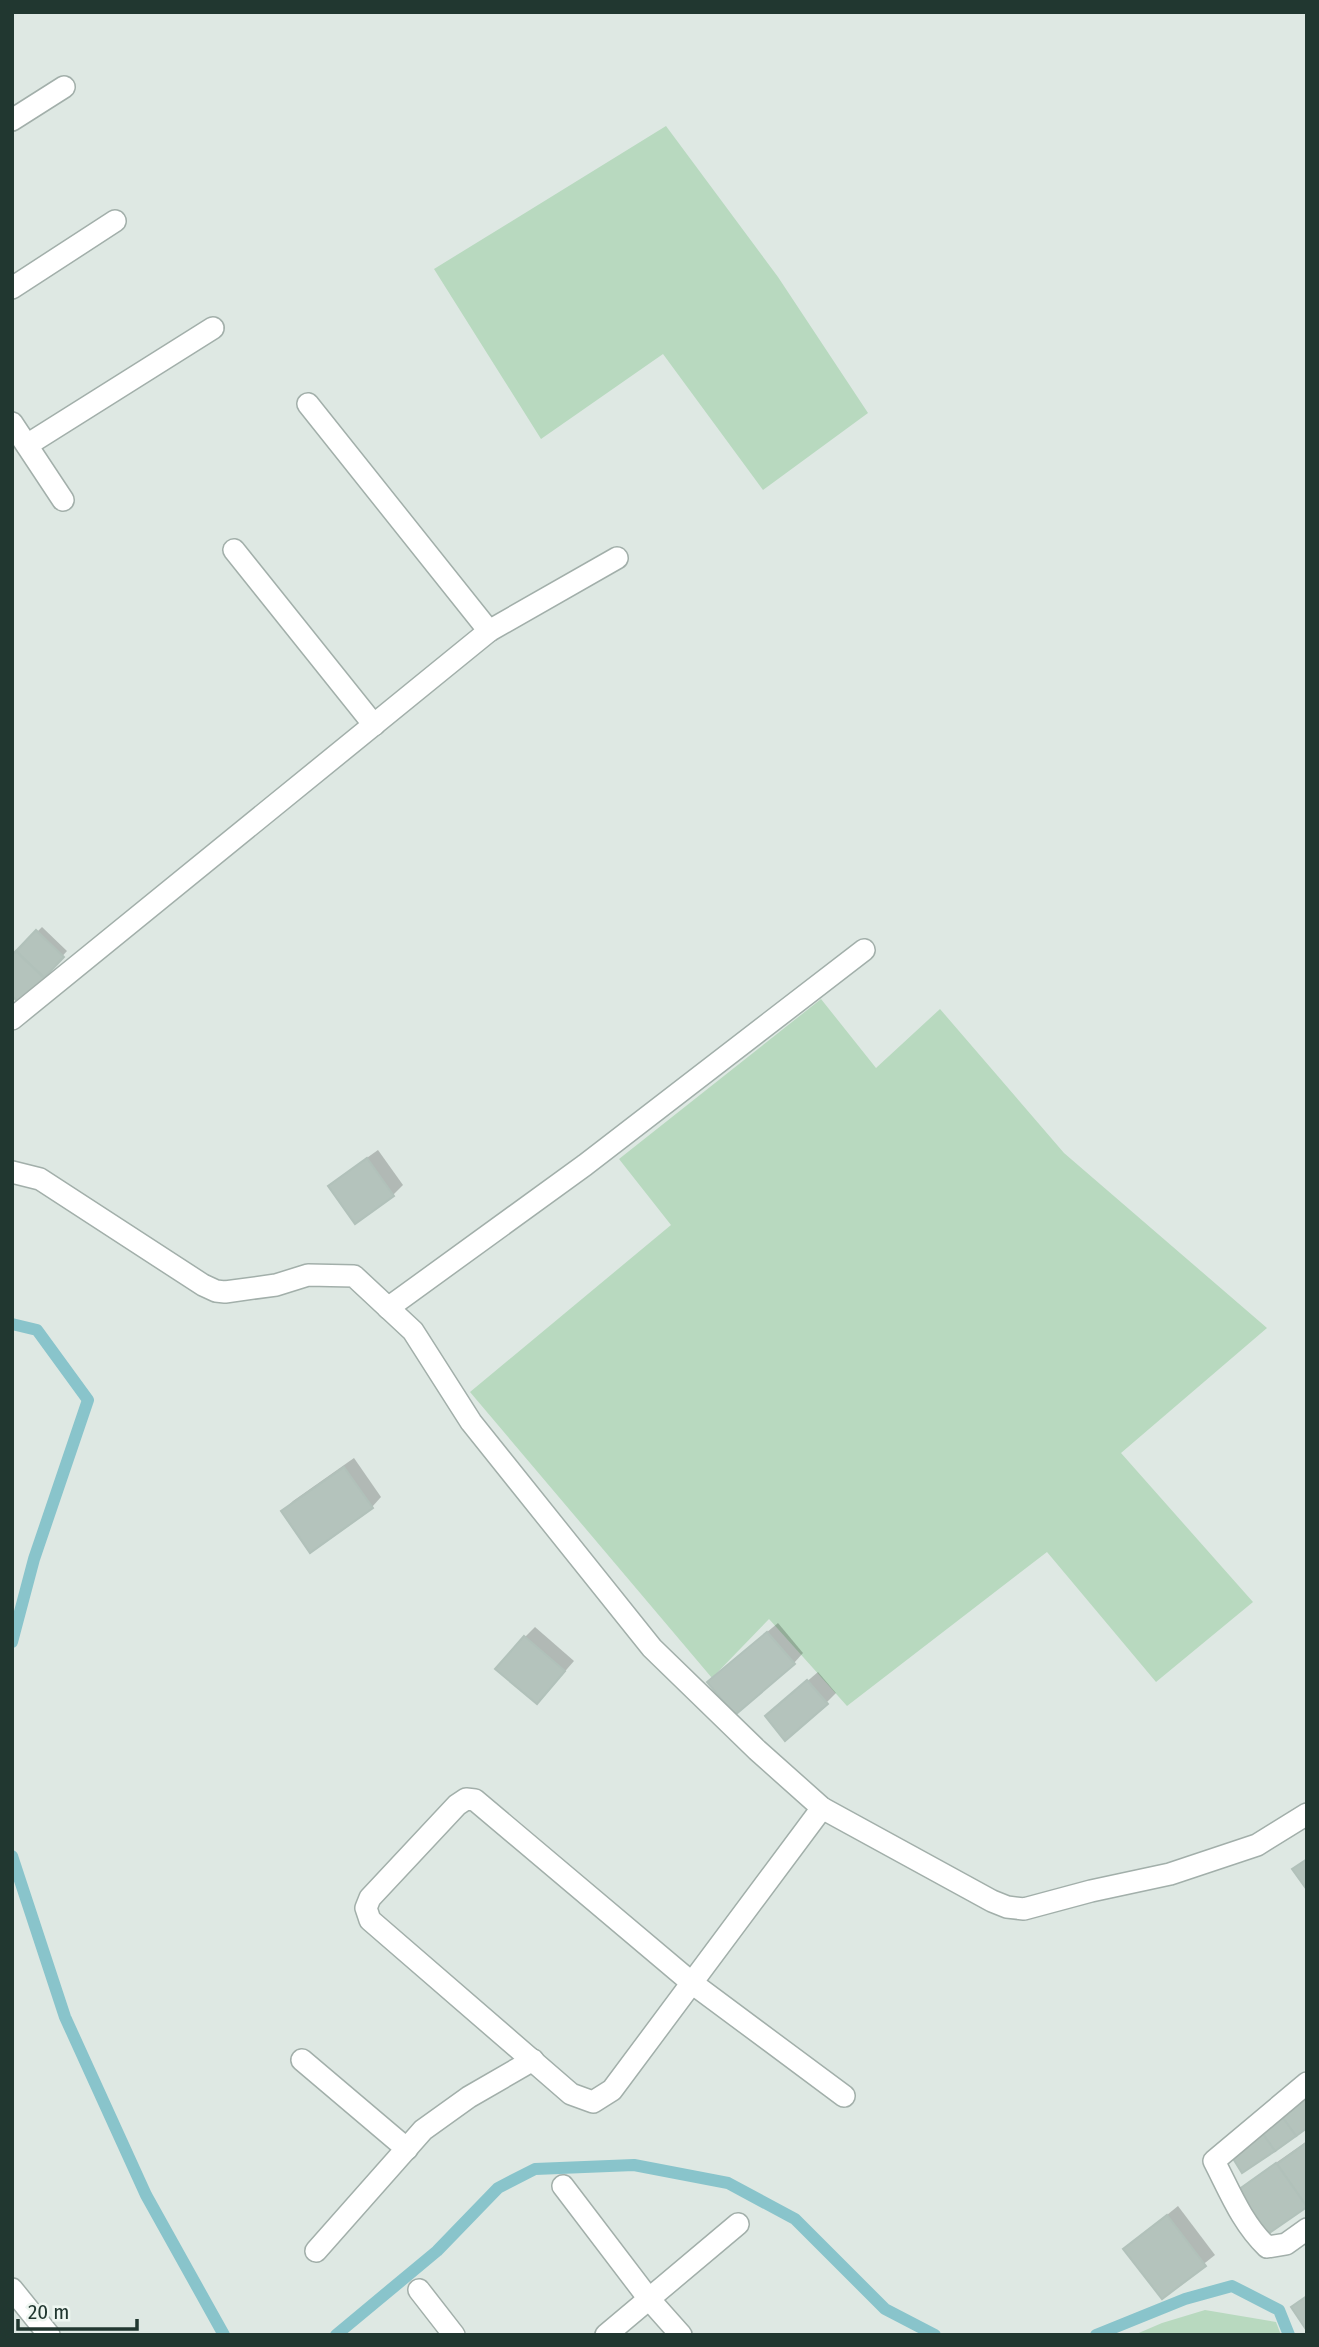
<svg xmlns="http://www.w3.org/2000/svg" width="1319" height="2347" font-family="'Fira Sans Condensed',sans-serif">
  <rect width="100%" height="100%" fill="#dee8e3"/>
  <g fill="#b8d9bf">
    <polygon points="666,126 778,277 868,413 763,490 663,354 541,439 434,269"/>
    <polygon points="821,999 876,1068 940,1009 1064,1153 1267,1328 1121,1453 1253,1602 1156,1682 1047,1552 847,1706 769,1619 712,1678 470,1392 671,1225 619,1159"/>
    <polygon points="1205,2310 1276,2322 1281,2335 1134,2335 1162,2323"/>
  </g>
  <g fill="#0003">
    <polygon points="42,927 67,951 47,973 51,976 12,994 12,957"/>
    <polygon points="378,1150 403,1185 393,1195 331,1187 340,1177"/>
    <polygon points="354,1458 381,1497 372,1507 283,1511 293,1501"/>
    <polygon points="778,1623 803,1653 794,1663 719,1672"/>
    <polygon points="535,1627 574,1661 547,1692 525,1637"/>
    <polygon points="818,1672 836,1693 826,1703 777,1707"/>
    <polygon points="1307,2141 1307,2204 1269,2231 1240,2191 1250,2181"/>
    <polygon points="1178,2206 1215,2255 1162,2297 1125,2249"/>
  </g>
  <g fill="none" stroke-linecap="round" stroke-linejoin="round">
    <g stroke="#89c4cb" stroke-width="12">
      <polyline points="12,1324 37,1330 88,1400 34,1559 12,1642"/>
      <polyline points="12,1856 65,2017 146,2195 224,2335"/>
      <polyline points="336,2335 437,2251 498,2188 535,2169 634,2165 728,2183 795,2219 885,2309 935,2335"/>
      <polyline points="1096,2335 1185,2299 1232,2286 1279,2310 1289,2335"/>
    </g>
  </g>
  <g fill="#b4c3bc" stroke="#b1c1ba" stroke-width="2">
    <polygon points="36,930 64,957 44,978 16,951"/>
    <polygon points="16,951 48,982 23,1007 12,996 12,955"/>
    <polygon points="367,1158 394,1196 355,1224 328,1186"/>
    <polygon points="344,1467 373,1508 310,1553 281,1511"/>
    <polygon points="767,1632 795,1664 735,1715 707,1682"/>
    <polygon points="524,1636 565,1671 537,1704 495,1669"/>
    <polygon points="807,1680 828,1704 785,1741 765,1716"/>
    <polygon points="1307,1859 1307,1890 1292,1869"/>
    <polygon points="1307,2083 1307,2128 1296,2136 1278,2111"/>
    <polygon points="1278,2111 1296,2136 1275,2151 1257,2126"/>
    <polygon points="1257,2126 1275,2151 1242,2173 1229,2152"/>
    <polygon points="1306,2143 1307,2143 1307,2207 1277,2164"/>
    <polygon points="1276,2163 1307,2207 1268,2234 1238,2190"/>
    <polygon points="1167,2215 1206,2266 1162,2299 1123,2249"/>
    <polygon points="1307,2296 1307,2331 1291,2307"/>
  </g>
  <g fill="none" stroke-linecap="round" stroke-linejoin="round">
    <g stroke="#a2afaa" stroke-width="24">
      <g id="minor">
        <polyline points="12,120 64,87"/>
        <polyline points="12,288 115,221"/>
        <polyline points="308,404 489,631"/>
        <polyline points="12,423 63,500"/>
        <polyline points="27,445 213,328"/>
        <polyline points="234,550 374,725"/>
        <polyline points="12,1019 489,631 617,558"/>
        <polyline points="12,1172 40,1179 203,1285 216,1291 225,1292 276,1285 308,1275 354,1276 413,1331 471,1422 652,1648 757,1750 822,1808 992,1901 1007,1907 1024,1909 1091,1891 1170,1874 1257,1845 1307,1814"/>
        <polyline points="388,1308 585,1165 864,950"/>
        <polyline points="822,1808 612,2090 593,2102 571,2094 370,1920 366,1908 370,1898 457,1805 466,1799 475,1800 692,1983 844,2096"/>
        <polyline points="302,2060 407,2149"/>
        <path d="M1307,2083L1214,2161C1230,2192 1242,2223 1267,2247L1286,2244L1307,2229"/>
        <polyline points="563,2186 649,2299 681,2335"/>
        <polyline points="316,2251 423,2130 469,2097 533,2060"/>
        <polyline points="12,2289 49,2335"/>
        <polyline points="419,2290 454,2335"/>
        <polyline points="606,2335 738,2224"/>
      </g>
    </g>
    <use href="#minor" stroke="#fff" stroke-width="21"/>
  </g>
  <rect width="1319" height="2347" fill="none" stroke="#213730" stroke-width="28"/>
  <path d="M18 2319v10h119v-10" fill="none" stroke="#213730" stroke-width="3.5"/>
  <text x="28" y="2319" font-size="21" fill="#213730" stroke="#eef6f1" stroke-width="5" paint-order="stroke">20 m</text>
</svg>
